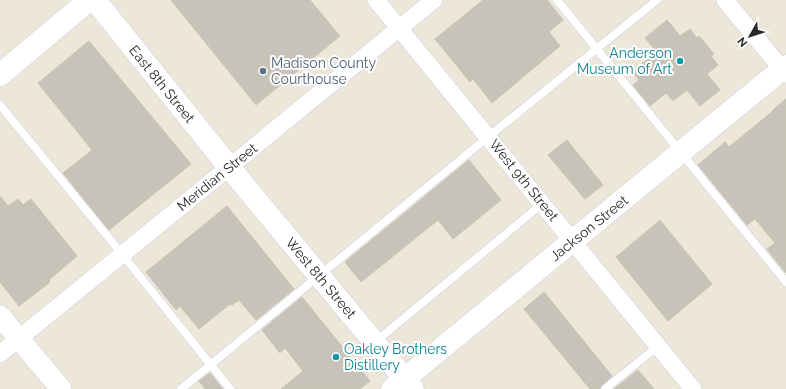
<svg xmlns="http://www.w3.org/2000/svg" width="786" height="389" font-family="Raleway,sans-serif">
  <rect width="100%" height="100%" fill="#ece7d8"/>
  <g fill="#c7c3b8" stroke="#c8c3b2">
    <polygon points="171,0 310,0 340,36 256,105"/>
    <polygon points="483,0 547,0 563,20 549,32 560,46 492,103 473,79 470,82 435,39"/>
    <polygon points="667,20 680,36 690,29 697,38 699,36 714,54 711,56 718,65 707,74 720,90 700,106 687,90 673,101 666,93 650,106 633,85 639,80 632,72 657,52 645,38"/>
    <polygon points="89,41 191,164 109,230 63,173 92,150 38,83"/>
    <polygon points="786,99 786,273 767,249 775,243 755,219 747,225 698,165 725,142 729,147 772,112 774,109"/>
    <polygon points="567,140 603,185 585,199 548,155"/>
    <polygon points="469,160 501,200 453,239 438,220 361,282 345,262"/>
    <polygon points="0,196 8,206 18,199 23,205 31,199 77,256 49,280 50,282 19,306 0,282"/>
    <polygon points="227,206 294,289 256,320 239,300 232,305 230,304 199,329 180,306 176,310 146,272"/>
    <polygon points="660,220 712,284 668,321 616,257"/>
    <polygon points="544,292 612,376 602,385 600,389 590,389 524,309"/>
    <polygon points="302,297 370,381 360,389 281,389 303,371 285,348 280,353 262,330"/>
    <polygon points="638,370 654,389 614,389"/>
    <polygon points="210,373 223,389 205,389 199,381"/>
  </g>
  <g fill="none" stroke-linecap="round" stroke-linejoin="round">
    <g stroke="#cdcee3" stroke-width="9">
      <g id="service">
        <polyline points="557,0 786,282"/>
        <polyline points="0,105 122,254 230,389"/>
        <polyline points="375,342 542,204"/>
        <polyline points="181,389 488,137 657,0"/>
        <polyline points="605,389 658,346"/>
      </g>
    </g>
    <g stroke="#cdcee3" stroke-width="18">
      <g id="minor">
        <polyline points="376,0 693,389"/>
        <polyline points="725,0 786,74"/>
        <polyline points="0,354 434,0"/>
      </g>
    </g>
    <g stroke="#cdcee3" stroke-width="22">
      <polyline id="tertiary" points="0,316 61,389"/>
    </g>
    <g stroke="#cdcee3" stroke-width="23">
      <g id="secondary">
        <polyline points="95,0 229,167 413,389"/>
        <polyline points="0,75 89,0"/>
        <polyline points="392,389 786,66"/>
      </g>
    </g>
    <use href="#service" stroke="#fff" stroke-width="8"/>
    <use href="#minor" stroke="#fff" stroke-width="17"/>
    <use href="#tertiary" stroke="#fff" stroke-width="21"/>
    <use href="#secondary" stroke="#fff" stroke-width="22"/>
  </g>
  <g fill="#0f9aa8" stroke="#fff" stroke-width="1.5">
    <circle cx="680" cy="61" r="4"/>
    <circle cx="336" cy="357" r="4"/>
  </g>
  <circle fill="#5c6f8a" stroke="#fff" stroke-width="1.5" cx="263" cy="71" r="4"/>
  <g text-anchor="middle" stroke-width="4" stroke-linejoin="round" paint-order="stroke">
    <g font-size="14" fill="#0d838f" stroke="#fff" text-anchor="end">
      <text x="672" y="58">Anderson<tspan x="672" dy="16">Museum of Art</tspan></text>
      <text x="344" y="354" text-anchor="start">Oakley Brothers<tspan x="344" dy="16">Distillery</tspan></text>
    </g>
    <g font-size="14" fill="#4e5e75" stroke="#fff" text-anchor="start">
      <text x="271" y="68">Madison County<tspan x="271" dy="16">Courthouse</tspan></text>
    </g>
    <g font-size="14" fill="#282828" stroke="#fff">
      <text transform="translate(162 84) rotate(51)" y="5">East 8th Street</text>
      <text transform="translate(217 177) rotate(-39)" y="5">Meridian Street</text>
      <text transform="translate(524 180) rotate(51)" y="5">West 9th Street</text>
      <text transform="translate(589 228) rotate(-39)" y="5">Jackson Street</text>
      <text transform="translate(321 278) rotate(50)" y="5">West 8th Street</text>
    </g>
  </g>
  <g transform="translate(750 36) rotate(231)" stroke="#ffffff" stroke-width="3" paint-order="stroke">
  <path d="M0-3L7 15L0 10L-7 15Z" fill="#282828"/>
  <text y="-6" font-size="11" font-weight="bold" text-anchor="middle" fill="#282828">N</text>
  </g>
</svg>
